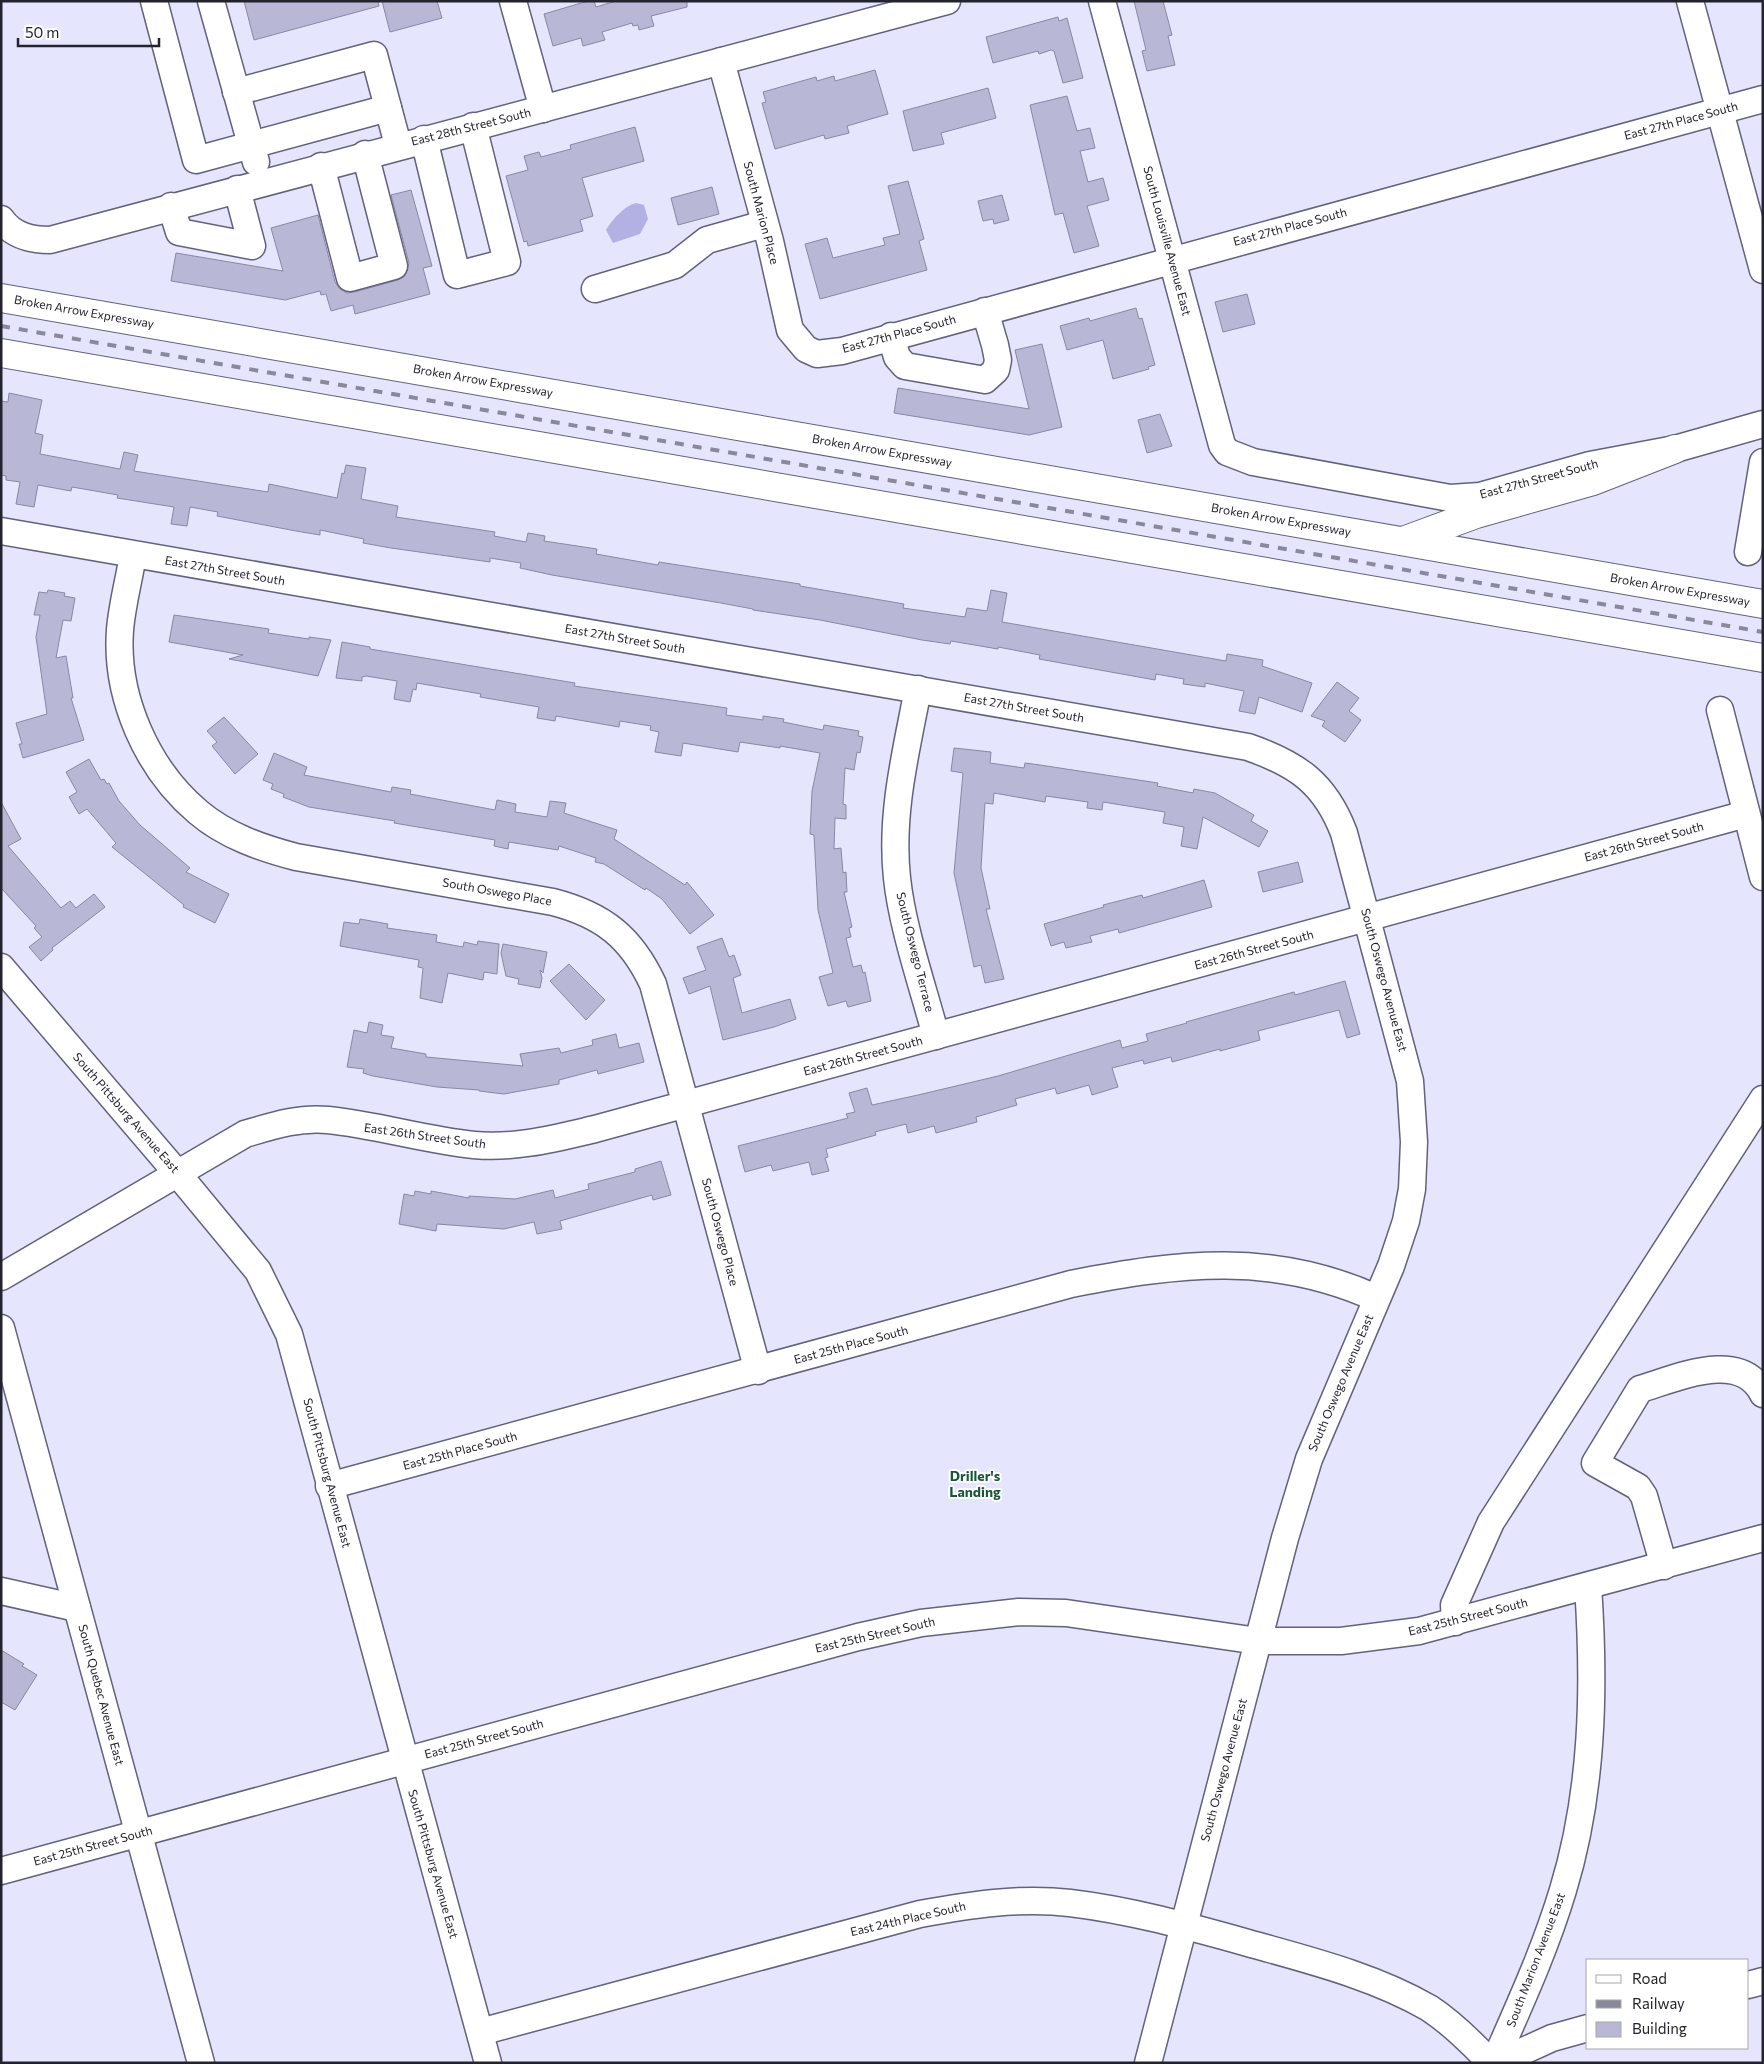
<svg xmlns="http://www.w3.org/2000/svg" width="1764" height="2064" font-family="Commissioner,sans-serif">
  <rect width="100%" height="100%" fill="#e5e5fe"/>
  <path fill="#b3b0e3" d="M636,203L644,205L648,219L640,234L613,243L606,230C612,220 624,206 636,203Z"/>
  <g fill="#b8b7d5" stroke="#8988a4">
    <polygon points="244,1 378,1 379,6 254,40"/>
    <polygon points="382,1 437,1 442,18 390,32"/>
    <polygon points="588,1 594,1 596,7 616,1 687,1 687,7 651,16 654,26 639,30 638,25 633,26 632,23 602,32 605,40 583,46 581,38 553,46 544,14"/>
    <polygon points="1134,1 1163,1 1172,35 1168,36 1175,65 1147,71 1142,51 1146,50"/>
    <polygon points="1058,17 1059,21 1067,18 1083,78 1063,83 1054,51 1051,50 1039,54 1038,51 993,63 986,37"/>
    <polygon points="875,70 888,114 847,126 849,133 825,139 824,135 775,149 762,103 766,102 763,92 816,77 817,81 834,76 835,81"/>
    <polygon points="988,88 996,118 941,133 944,144 913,151 903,111"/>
    <polygon points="1067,96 1077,131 1090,128 1095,148 1080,151 1088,182 1103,178 1109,200 1087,206 1099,246 1074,253 1063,213 1055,215 1030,105"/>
    <polygon points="635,127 644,161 582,178 593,216 580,220 583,231 528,246 527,241 524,242 506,176 528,170 524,156 539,152 541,157 571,149 570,145"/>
    <polygon points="908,181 924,239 919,241 927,270 820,299 805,244 827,238 833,258 885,245 883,238 900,234 888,186"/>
    <polygon points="712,187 719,214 678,225 671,198"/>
    <polygon points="411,190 432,266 423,268 430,294 355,314 353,305 331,311 326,294 321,295 320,291 285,300 171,281 176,253 283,271 271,228 318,215 335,282 340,289 347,293 354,292 398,280 405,276 409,263 391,195"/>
    <polygon points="1002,195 1009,220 994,224 993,219 983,221 978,201"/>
    <polygon points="1247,294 1255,324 1223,332 1215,302"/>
    <polygon points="1136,308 1139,319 1142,318 1155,365 1148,367 1149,369 1113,379 1103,340 1067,350 1060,326 1089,318 1090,321"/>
    <polygon points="1042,344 1062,427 1029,435 894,413 898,388 1029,409 1015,350"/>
    <polygon points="9,393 42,400 35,433 43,435 40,454 120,469 124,452 138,455 134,471 268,492 269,484 337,498 342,473 344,474 346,465 366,468 361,499 398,506 396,517 495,532 494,536 526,542 528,533 545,536 544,541 597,549 596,554 658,565 659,562 800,584 800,586 904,604 903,608 965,617 967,608 987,611 991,590 1007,593 1002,622 1226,661 1227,654 1263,660 1262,666 1312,683 1302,712 1259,697 1255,714 1239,711 1244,691 1205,683 1205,687 1183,684 1184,679 1156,674 1155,680 1039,659 1040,655 998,647 998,649 951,641 950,644 922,640 820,620 753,610 753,609 721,603 552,575 520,568 521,563 490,558 490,562 391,548 363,543 364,539 320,530 320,535 296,531 217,516 218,512 190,507 187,526 171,524 174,507 117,498 118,495 72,487 71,491 38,485 34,507 16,504 20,482 6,480 6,476 1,475 1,401 8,402"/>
    <polygon points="1160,414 1172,446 1147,453 1138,420"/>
    <polygon points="48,590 65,593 64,596 75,598 71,621 63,620 56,658 66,656 73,698 71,698 84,740 23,758 19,744 22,744 16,723 47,714 36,637 40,615 34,615 39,592 47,593"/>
    <polygon points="174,615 269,629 268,633 309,639 309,637 331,640 318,676 229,659 243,655 169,642"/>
    <polygon points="342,642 370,647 370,649 575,683 574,686 727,708 726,715 763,720 763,716 784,719 783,722 823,730 824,725 859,731 858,736 863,737 860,753 857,752 854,770 845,768 843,804 846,805 846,819 835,818 834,849 841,848 843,873 846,872 847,892 844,892 852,927 849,928 851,937 846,938 853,967 861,965 863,973 865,972 871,1001 848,1007 846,1001 828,1006 819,977 833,973 818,910 814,835 810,834 812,791 820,753 780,746 780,748 740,742 738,752 683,743 681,756 655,752 659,732 650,730 651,726 620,721 619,727 556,716 555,721 537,718 539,707 480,697 481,694 417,683 416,690 413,689 410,702 394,699 397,681 366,676 362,677 362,681 336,678"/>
    <polygon points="1337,682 1359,698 1349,711 1361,720 1345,742 1322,726 1325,721 1311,716"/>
    <polygon points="224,717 258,754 235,774 212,746 217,742 207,731"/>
    <polygon points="954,748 991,752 990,763 1024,768 1025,763 1040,765 1158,783 1157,786 1193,793 1194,789 1215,793 1254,815 1251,821 1268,831 1259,847 1203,817 1197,849 1181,846 1184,827 1163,823 1165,812 1103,802 1102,810 1087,808 1088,802 1046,796 1045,802 994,793 993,804 985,803 981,868 990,909 986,909 1004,979 985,983 981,965 974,967 954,873 963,773 951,771"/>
    <polygon points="274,753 307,767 304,775 391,792 392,787 411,790 410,794 495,810 497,800 516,804 515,812 547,817 550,801 566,803 564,813 617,830 614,839 685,885 687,882 714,915 690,934 662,899 646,888 645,890 604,864 595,862 596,858 559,846 558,850 509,842 508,849 494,846 495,840 394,823 395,821 309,807 283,797 284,794 271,789 273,784 263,780"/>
    <polygon points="89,759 101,780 104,779 107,784 109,783 119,801 140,825 190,868 186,872 229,894 215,923 183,907 184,905 112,847 116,843 87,809 79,814 69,797 77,792 66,772"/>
    <polygon points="1,802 21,839 8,846 61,908 70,901 76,908 94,894 105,907 52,948 53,950 41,961 29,947 42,937 34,928 36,926 1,888"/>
    <polygon points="1298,862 1303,882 1263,892 1258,872"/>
    <polygon points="1204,880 1212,907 1119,933 1118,929 1090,936 1092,942 1066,948 1064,942 1051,946 1044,924 1104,907 1103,905 1142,895 1143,898"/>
    <polygon points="360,919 388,924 387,928 437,935 436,942 463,947 464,942 477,945 478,941 499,944 497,974 484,972 483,980 448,973 442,1003 420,998 423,968 418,967 419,960 340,946 344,922 359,924"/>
    <polygon points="722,938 729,957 734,955 741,975 733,978 742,1013 790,999 796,1019 774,1027 723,1040 710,986 689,994 683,978 706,970 697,947"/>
    <polygon points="503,944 547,952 543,973 540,970 542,978 540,988 518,984 519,979 506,976 501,953"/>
    <polygon points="569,964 605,1000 586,1020 550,981"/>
    <polygon points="1345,981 1360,1034 1347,1038 1339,1010 1258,1031 1260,1040 1220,1051 1220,1049 1172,1062 1171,1057 1144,1064 1143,1060 1112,1068 1118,1087 1092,1095 1089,1085 1057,1094 1055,1088 1015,1099 1017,1105 976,1117 977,1122 936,1133 934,1126 908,1133 906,1124 875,1132 876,1135 826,1149 828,1157 825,1158 829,1171 812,1175 809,1162 773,1171 771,1165 745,1172 738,1146 848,1118 846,1114 855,1112 849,1093 867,1088 872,1105 918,1095 998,1076 1120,1040 1122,1048 1148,1041 1146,1034 1187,1023 1186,1022 1294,992 1295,995"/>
    <polygon points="369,1022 383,1025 381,1035 394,1037 391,1048 426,1054 426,1057 523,1066 520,1054 559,1048 561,1053 593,1045 592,1040 616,1034 619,1048 639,1043 644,1062 598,1074 597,1070 559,1080 559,1084 504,1094 479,1091 479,1090 437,1087 373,1076 363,1073 364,1069 347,1067 354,1030 367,1033"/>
    <polygon points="661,1161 671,1195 653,1200 652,1195 560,1221 562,1229 537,1234 534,1222 504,1229 437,1224 436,1231 399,1224 404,1194 414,1196 415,1191 431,1194 431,1191 469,1198 469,1196 515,1199 553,1190 555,1198 589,1189 588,1184 635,1172 635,1169"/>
    <polygon points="1,1650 24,1664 22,1666 37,1675 15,1710 1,1702"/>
  </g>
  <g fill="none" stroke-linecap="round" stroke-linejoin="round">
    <g stroke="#63627d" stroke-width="29">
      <g id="minor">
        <polyline points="154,1 196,160 388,108"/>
        <polyline points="211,1 256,162"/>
        <polyline points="513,1 543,109"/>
        <polyline points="1102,1 1222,445 1227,452 1253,462 1450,498 1480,496 1590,465 1675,449 1763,424"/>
        <polyline points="1690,1 1763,270"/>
        <polyline points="721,61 770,241 790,330 806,349 817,354 842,351 1763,99"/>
        <polyline points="236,92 374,55 398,145"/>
        <polyline points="424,139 457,275 507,262 473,126"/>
        <polyline points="321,166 350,278 394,266 365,154"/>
        <polyline points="171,206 179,232 252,246 237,189"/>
        <path d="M1,219C13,236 31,240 50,240L947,1"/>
        <polyline points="595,289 675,265 707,240 764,224"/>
        <polyline points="891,336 897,357 905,366 985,380 996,370 998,360 995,345 985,311"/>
        <path d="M1,531L1248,747C1297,764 1325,783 1344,833L1410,1081L1414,1142L1412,1189L1406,1221L1391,1266L1309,1459L1285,1538L1148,2063"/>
        <polyline points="1748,552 1763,462"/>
        <path d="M133,555C129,580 122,605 120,630C115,697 147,769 198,812C226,836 262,848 296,857L553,902C603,915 631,937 653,984L758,1371"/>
        <path d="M918,689C906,752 890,814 897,878C902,927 923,987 936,1036"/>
        <polyline points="1720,710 1763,877"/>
        <polyline points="1,967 177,1173 258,1271 289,1334 488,2063"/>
        <path d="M1,1277L245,1134C272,1126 299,1117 328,1120C377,1125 425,1140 474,1145C515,1149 556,1138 595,1129L1746,814"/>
        <polyline points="1,1328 201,2063"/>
        <path d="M329,1486L1071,1284C1179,1263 1272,1251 1376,1298"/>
        <path d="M1664,1566L1644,1496L1638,1487L1595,1463L1640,1389C1675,1379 1741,1348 1763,1394"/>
        <polyline points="1,1591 77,1608"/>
        <polyline points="1455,1622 1454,1605 1491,1522 1763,1099"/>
        <polyline points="1,1871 858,1637 921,1623 1019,1612 1066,1613 1258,1641 1341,1641 1419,1631 1763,1538"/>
        <polyline points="1748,1985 1763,1981"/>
        <path d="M480,2032L920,1914C969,1905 1020,1897 1070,1903C1137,1911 1201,1930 1266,1948C1320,1963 1379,1979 1429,2008C1452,2023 1472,2043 1491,2063"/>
        <path d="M1494,2063C1519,2006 1545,1950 1563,1890C1593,1792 1595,1688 1588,1586"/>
        <polyline points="1497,2063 1552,2038 1588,2028"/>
      </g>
    </g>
    <g stroke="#63627d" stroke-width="30">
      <g id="highway">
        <polyline points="1,298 1763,604"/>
        <polyline points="1,353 1763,658"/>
        <polyline points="1403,541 1476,514 1593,481 1675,449"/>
      </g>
    </g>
    <use href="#minor" stroke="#fff" stroke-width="26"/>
    <use href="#highway" stroke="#fff" stroke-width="28"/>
    <polyline stroke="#89899b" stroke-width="4" stroke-dasharray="9 9" stroke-linecap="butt" points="1,326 1763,632"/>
  </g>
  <g text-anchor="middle" stroke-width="4" stroke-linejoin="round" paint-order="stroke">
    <g font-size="12" fill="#23232e" stroke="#fff">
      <text transform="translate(1681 121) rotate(-15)" y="4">East 27th Place South</text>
      <text transform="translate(471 127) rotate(-14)" y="4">East 28th Street South</text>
      <text transform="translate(761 213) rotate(75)" y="4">South Marion Place</text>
      <text transform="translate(1290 227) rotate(-15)" y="4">East 27th Place South</text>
      <text transform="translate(1167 241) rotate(75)" y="4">South Louisville Avenue East</text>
      <text transform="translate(84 312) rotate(10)" y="4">Broken Arrow Expressway</text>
      <text transform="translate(899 334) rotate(-15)" y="4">East 27th Place South</text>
      <text transform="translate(483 381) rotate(10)" y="4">Broken Arrow Expressway</text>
      <text transform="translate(882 451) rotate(10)" y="4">Broken Arrow Expressway</text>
      <text transform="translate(1539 479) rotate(-15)" y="4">East 27th Street South</text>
      <text transform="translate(1281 520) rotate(10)" y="4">Broken Arrow Expressway</text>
      <text transform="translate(225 571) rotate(10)" y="4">East 27th Street South</text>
      <text transform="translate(1680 590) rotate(10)" y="4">Broken Arrow Expressway</text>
      <text transform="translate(625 639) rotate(10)" y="4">East 27th Street South</text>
      <text transform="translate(1024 708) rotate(10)" y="4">East 27th Street South</text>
      <text transform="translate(1644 842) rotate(-15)" y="4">East 26th Street South</text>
      <text transform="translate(497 892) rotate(10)" y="4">South Oswego Place</text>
      <text transform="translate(1254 950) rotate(-15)" y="4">East 26th Street South</text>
      <text transform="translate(915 952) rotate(76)" y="4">South Oswego Terrace</text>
      <text transform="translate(1384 980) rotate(75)" y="4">South Oswego Avenue East</text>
      <text transform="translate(863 1056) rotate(-15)" y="4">East 26th Street South</text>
      <text transform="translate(126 1113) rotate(49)" y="4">South Pittsburg Avenue East</text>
      <text transform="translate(425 1136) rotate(8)" y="4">East 26th Street South</text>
      <text transform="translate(720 1232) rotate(75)" y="4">South Oswego Place</text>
      <text transform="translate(851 1345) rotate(-15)" y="4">East 25th Place South</text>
      <text transform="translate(1341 1383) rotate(-67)" y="4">South Oswego Avenue East</text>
      <text transform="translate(460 1451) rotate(-15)" y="4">East 25th Place South</text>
      <text transform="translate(327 1473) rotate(75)" y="4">South Pittsburg Avenue East</text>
      <text transform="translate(1468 1617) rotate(-14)" y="4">East 25th Street South</text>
      <text transform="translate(875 1635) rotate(-13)" y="4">East 25th Street South</text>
      <text transform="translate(101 1695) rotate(75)" y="4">South Quebec Avenue East</text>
      <text transform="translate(484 1739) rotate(-15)" y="4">East 25th Street South</text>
      <text transform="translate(1224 1770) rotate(-75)" y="4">South Oswego Avenue East</text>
      <text transform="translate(93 1846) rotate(-15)" y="4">East 25th Street South</text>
      <text transform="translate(433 1864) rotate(74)" y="4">South Pittsburg Avenue East</text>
      <text transform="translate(908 1919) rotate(-13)" y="4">East 24th Place South</text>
      <text transform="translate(1536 1960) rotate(-69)" y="4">South Marion Avenue East</text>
    </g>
    <g font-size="14" font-weight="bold" fill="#195639" stroke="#fff">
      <text x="975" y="1481">Driller's<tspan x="975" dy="16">Landing</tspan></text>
    </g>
  </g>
  <rect width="1764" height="2064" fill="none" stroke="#23232e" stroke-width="5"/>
  <rect x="1586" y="1959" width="162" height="90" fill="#ffffff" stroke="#a7a7ab"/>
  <rect x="1596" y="1975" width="25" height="8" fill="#ffffff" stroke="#a7a7ab"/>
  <text x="1632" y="1984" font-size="15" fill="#23232e">Road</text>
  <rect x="1596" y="2000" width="25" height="8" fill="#89899b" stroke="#a7a7ab"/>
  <text x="1632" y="2009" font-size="15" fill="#23232e">Railway</text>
  <rect x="1596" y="2022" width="25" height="15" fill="#b8b7d5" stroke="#a7a7ab"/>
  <text x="1632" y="2034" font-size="15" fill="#23232e">Building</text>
  <path d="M18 38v8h141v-8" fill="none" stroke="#23232e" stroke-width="2.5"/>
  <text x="25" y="38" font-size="15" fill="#23232e" stroke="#ffffff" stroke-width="4" paint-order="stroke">50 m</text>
</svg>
